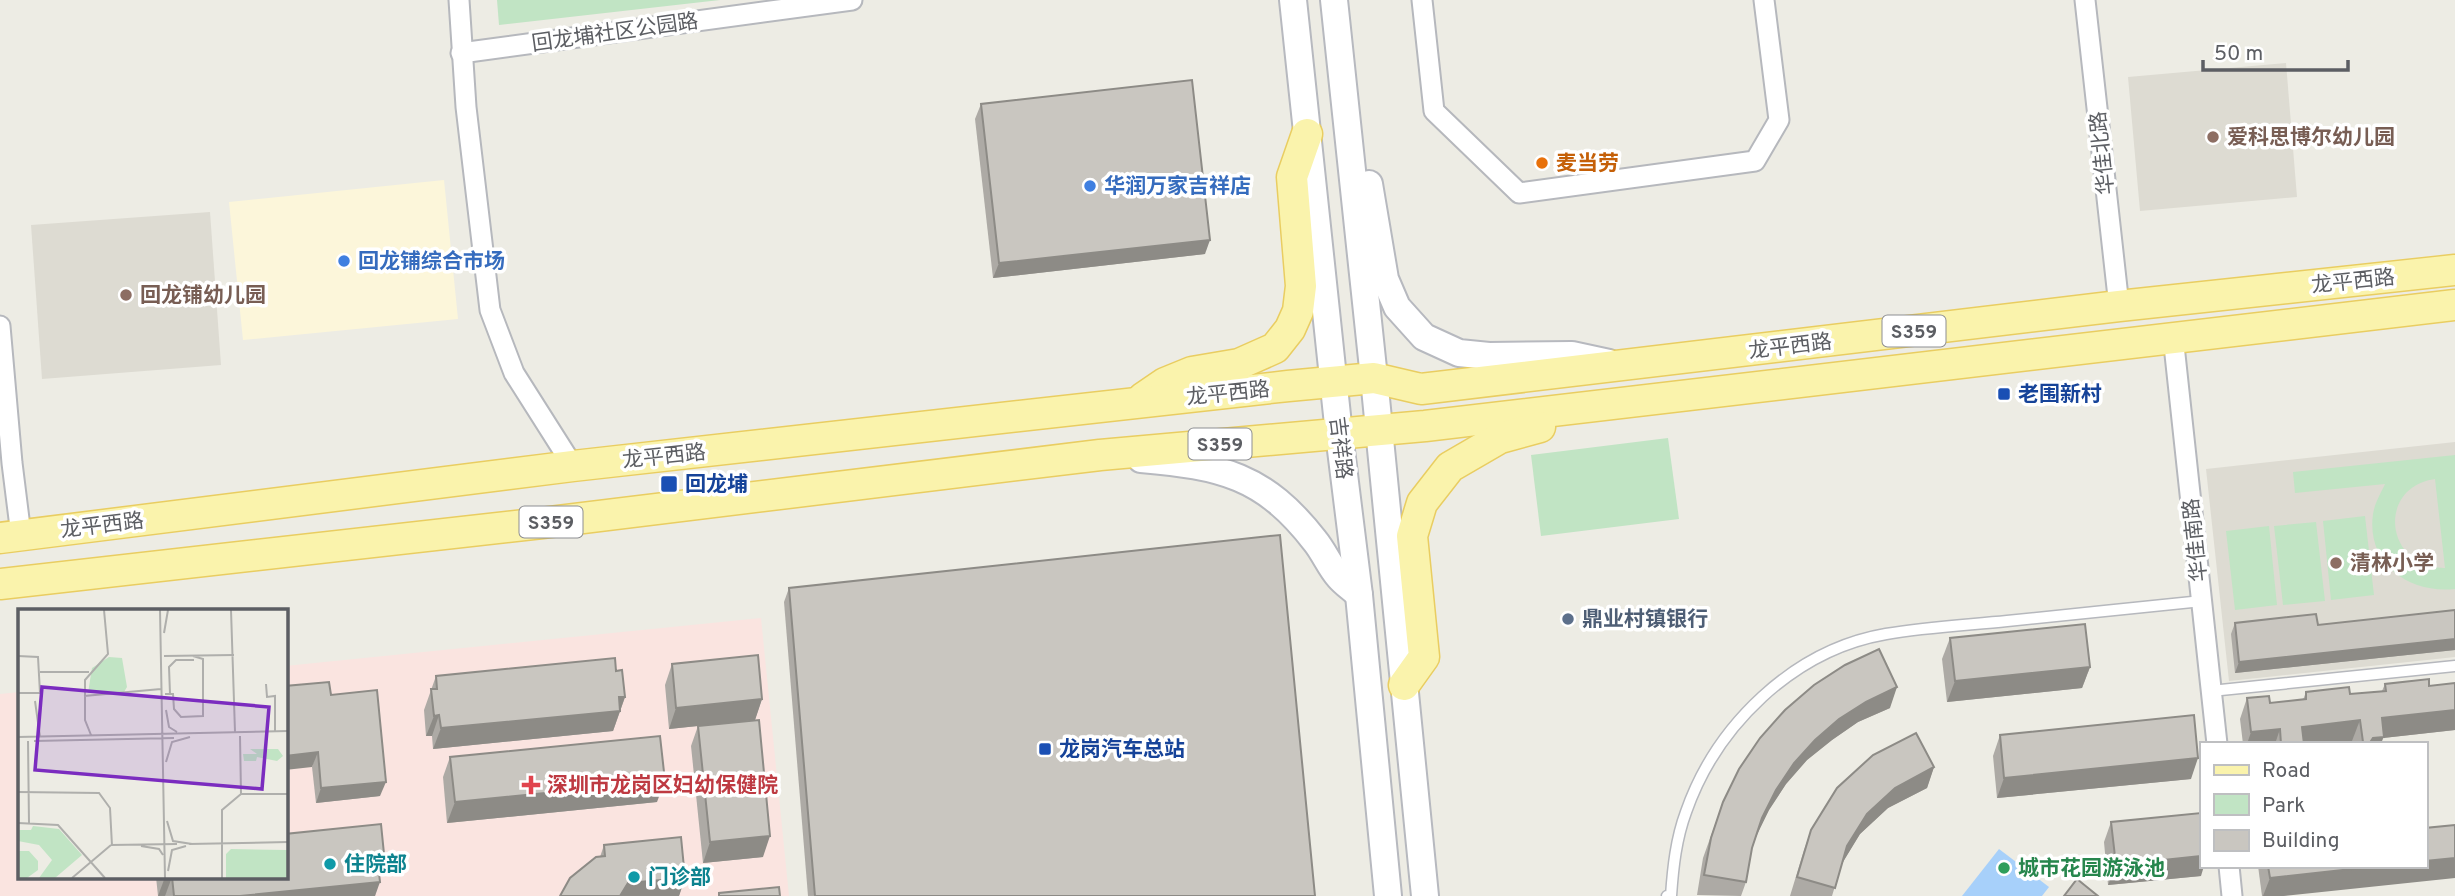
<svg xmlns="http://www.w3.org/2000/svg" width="2455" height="896" font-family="Overpass,'Noto Sans SC',sans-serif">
  <rect width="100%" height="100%" fill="#edece4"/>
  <polygon fill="#fcf6da" points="444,180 458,319 243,340 229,202"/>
  <g fill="#dddbd2">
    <polygon points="2286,63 2297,197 2140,211 2128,77"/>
    <polygon points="210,212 221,365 42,379 31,225"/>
    <polygon points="2455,442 2455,657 2229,681 2206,469"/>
  </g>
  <polygon fill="#fae4e0" points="761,618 789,896 0,896 0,694 19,692 19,877 285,877 285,666"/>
  <g fill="#c1e4c4" fill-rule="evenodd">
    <polygon points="497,0 720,0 499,25"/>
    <polygon points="1668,438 1679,519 1541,536 1531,455"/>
    <path d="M2455,455V589C2409,594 2366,564 2373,514C2375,502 2381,493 2385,484L2295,493L2293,472ZM2435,479L2445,568H2444C2384,567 2377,487 2435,479Z"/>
    <polygon points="2365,516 2374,595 2331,600 2323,521"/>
    <polygon points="2316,522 2325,601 2283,605 2274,526"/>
    <polygon points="2269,526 2277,605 2235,610 2226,531"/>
  </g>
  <polygon fill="#a7d0fa" points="1999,849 2049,887 2042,896 1962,896"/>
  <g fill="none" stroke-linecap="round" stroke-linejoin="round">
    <g stroke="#b6b8bd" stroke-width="13">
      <g id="service">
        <polyline points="2211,691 2455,666"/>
        <path d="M1667,896H1671C1673,867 1676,839 1686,812C1716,726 1793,650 1886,634C1925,627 1967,625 2007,621C2072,614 2137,608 2202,601"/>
      </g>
    </g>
    <g stroke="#b6b8bd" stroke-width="23">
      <g id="minor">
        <polyline points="459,0 466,107 490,310 514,373 573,466"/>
        <polyline points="1422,0 1434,111 1519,193 1755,161 1779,120 1764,0"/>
        <polyline points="2085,0 2119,306"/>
        <polyline points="461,53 852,0"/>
        <polyline points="0,326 12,463 21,535"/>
        <polyline points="2173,336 2217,744"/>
        <polyline points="2229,866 2232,896"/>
      </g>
    </g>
    <g stroke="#b7b9bf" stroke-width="30">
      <g id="secondary">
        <polyline points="1293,0 1339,434 1359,595 1388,896"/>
        <polyline points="1334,0 1374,378 1425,896"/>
        <polyline points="1369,184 1385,279 1397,307 1424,337 1459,353 1489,356 1572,355 1609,363"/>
        <path d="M1141,459C1221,466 1264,475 1315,541C1324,552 1330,567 1339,577C1345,584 1353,589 1359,595"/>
      </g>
    </g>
    <g stroke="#e9cd61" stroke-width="33">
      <g id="primary">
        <polyline points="1143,398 1165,383 1192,372 1239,364 1275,348 1290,329 1298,311 1301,286 1292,177 1307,134"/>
        <polyline points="0,538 573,466 1288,386 1374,378 1421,389 2119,306 2455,270"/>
        <polyline points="0,584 542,523 1100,455 1425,426 2455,305"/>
        <polyline points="1404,685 1424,657 1412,536 1422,503 1450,467 1500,438 1540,427"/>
      </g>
    </g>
    <use href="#service" stroke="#fff" stroke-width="10"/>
    <use href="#minor" stroke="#fff" stroke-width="19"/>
    <use href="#secondary" stroke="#fff" stroke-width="26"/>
    <use href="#primary" stroke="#faf3ac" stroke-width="30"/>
  </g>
  <g fill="#adaaa5">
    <polygon points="981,104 1205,254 993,278 975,119"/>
    <polygon points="789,588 1315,896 808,896 784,602"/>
    <polygon points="2455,610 2455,650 2235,673 2231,634 2235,623 2318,625"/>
    <polygon points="1950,638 2090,667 2082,688 1947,702 1942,659"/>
    <polygon points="672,664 762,699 755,720 669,729 665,685"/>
    <polygon points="616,671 625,697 613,731 433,749 432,736 426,736 424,710 436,676"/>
    <polygon points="2455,683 2455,730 2383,738 2381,744 2353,744 2352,741 2326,744 2243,744 2240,719 2247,698 2270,703 2303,700 2306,692 2350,694 2382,691 2385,684 2429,686"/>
    <polygon points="1814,685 1890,708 1858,722 1832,740 1807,760 1786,784 1769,810 1756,835 1752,848 1746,882 1741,896 1697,895 1703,858 1723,802"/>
    <polygon points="331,695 380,796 316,803 312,767"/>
    <polygon points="698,726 763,857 703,863 691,746"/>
    <polygon points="2000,735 2191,779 1997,798 1993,756"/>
    <polygon points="450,757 657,802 447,823 443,777"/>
    <polygon points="1934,767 1927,788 1888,808 1860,834 1842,863 1832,896 1790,896 1804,850 1811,830"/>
    <polygon points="2111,822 2201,876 2108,885 2104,842"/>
    <polygon points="604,845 685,878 679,896 560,896 600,857"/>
    <polygon points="384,854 378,870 375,896 158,896 156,877 285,877"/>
    <polygon points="2258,866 2425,866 2283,896 2262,896"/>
  </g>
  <g fill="#8d8b86">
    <polygon points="1210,240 1205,254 993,278 999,263"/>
    <polygon points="2455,639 2455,650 2235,673 2239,662"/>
    <polygon points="2090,667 2082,688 1947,702 1955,681"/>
    <polygon points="1897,687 1890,708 1858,722 1832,740 1807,760 1786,784 1769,810 1755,839 1762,818 1776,790 1794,763 1815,740 1839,719 1866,702"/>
    <polygon points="619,697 625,697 613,731 433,749 441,728"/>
    <polygon points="762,699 755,720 669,729 676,708"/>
    <polygon points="2455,710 2455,730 2383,738 2381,744 2369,744 2382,718"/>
    <polygon points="439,715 432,736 426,736 434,716"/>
    <polygon points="2360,720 2352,741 2326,744 2296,744 2302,727"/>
    <polygon points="2280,729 2275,744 2247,744 2251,732"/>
    <polygon points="318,752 312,767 285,770 285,756"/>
    <polygon points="2198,758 2191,779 1997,798 2004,778"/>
    <polygon points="1934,767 1927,788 1888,808 1860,834 1840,867 1847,846 1867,814 1895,788"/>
    <polygon points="665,781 657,802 447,823 455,802"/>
    <polygon points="386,782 380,796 316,803 321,788"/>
    <polygon points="770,836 763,857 703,863 710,842"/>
    <polygon points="384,854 377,875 377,855"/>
    <polygon points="2201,856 2201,866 2204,866 2201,876 2108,885 2116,865"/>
    <polygon points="2455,858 2455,878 2283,896 2263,896 2270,878 2379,866 2425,866 2425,861"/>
    <polygon points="165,877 172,877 165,896 158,896"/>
    <polygon points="685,878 679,896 620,896 628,883"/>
    <polygon points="380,882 375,896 240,896"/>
  </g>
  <g fill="#c9c6c0" stroke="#8d8b86" stroke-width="2">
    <polygon points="1192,80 1210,240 999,263 981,104"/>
    <polygon points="1280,535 1315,896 815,896 789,588"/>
    <polygon points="2455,610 2455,639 2239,662 2235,623 2316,614 2318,625"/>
    <polygon points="2085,624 2090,667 1955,681 1950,638"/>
    <polygon points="1879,649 1897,687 1866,702 1839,719 1815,740 1794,763 1776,790 1762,818 1752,848 1746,882 1704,875 1711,838 1723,802 1739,769 1760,738 1785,710 1814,685 1845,665"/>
    <polygon points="758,655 762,699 676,708 672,664"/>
    <polygon points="615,658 616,671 622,670 625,697 619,697 620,711 441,728 439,715 434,716 431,689 437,689 436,676"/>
    <polygon points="2429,679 2429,686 2455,683 2455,710 2382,718 2384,737 2373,738 2369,744 2363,742 2360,720 2302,727 2304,744 2281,744 2280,729 2251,732 2247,698 2269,696 2270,703 2306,699 2306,692 2349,687 2350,694 2386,691 2385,684"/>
    <polygon points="329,682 331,695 377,690 386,782 321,788 318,752 285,756 285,686"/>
    <polygon points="2194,715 2198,758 2004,778 2000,735"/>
    <polygon points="759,720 770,836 710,842 698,726"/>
    <polygon points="1916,733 1934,767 1895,788 1867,814 1847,846 1835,888 1797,877 1811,830 1837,788 1873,755"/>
    <polygon points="660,736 665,781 455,802 450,757"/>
    <polygon points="2201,813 2201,856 2116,865 2111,822"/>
    <polygon points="381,824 384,854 377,855 380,882 240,896 174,896 172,877 285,877 285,834"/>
    <polygon points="2455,825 2455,858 2425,861 2425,828"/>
    <polygon points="681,837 685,878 628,883 620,896 560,896 570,878 596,857 605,856 604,845"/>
    <polygon points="2268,866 2379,866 2270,878"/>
    <polygon points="2077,879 2098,896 2064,896"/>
    <polygon points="779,887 780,896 719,896 719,893"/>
  </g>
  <g fill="#8d6e63" stroke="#fff" stroke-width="2.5">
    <circle cx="2213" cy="137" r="7"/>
    <circle cx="126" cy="295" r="7"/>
    <circle cx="2336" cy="563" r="7"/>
  </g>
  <circle fill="#e8710a" stroke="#fff" stroke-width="2.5" cx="1542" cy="163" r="7"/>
  <g fill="#3f7fe0" stroke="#fff" stroke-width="2.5">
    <circle cx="1090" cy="186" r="7"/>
    <circle cx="344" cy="261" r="7"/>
  </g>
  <g fill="#1a4fb4" stroke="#fff" stroke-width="2.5">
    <rect x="1997" y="387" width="14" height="14" rx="3.5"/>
    <rect x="660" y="475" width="18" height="18" rx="3.5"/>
    <rect x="1038" y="742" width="14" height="14" rx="3.5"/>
  </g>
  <circle fill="#5c6f8a" stroke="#fff" stroke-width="2.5" cx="1568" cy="619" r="7"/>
  <path fill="#e0444e" stroke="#fff" stroke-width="2.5" d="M527.5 774.5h7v7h7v7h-7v7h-7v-7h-7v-7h7z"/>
  <g fill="#0f9aa8" stroke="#fff" stroke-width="2.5">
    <circle cx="330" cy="864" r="7"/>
    <circle cx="634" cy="877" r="7"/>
  </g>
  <circle fill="#2e9e5b" stroke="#fff" stroke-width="2.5" cx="2004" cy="868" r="7"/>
  <g text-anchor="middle" stroke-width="7" stroke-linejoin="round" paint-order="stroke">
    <g fill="#fff" stroke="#8d8e92" stroke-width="2">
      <rect x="1882.5" y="315.5" width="63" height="31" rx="5"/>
      <rect x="1188.5" y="428.5" width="63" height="31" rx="5"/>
      <rect x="519.5" y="506.5" width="63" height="31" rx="5"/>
    </g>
    <g font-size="19" font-weight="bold" fill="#5c5e63">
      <text x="1914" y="338">S359</text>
      <text x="1220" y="451">S359</text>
      <text x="551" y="529">S359</text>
    </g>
    <g font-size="21" fill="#5c5e63" stroke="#fff">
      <text transform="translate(615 32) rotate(-8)" y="7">回龙埔社区公园路</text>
      <text transform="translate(2102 153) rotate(-96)" y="7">华佳北路</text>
      <text transform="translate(2353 281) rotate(-6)" y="7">龙平西路</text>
      <text transform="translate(1790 346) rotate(-7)" y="7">龙平西路</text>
      <text transform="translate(1228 393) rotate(-6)" y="7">龙平西路</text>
      <text transform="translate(1341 448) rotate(83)" y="7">吉祥路</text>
      <text transform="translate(664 456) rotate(-6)" y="7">龙平西路</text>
      <text transform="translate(102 525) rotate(-7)" y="7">龙平西路</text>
      <text transform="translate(2195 540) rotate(-96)" y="7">华佳南路</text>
    </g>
    <g font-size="21" font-weight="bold" fill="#785e54" stroke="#fff" text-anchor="start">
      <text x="2227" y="144">爱科思博尔幼儿园</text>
      <text x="140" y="302">回龙铺幼儿园</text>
      <text x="2350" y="570">清林小学</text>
    </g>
    <g font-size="21" font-weight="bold" fill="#c56008" stroke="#fff" text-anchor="start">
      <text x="1556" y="170">麦当劳</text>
    </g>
    <g font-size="21" font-weight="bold" fill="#366cbe" stroke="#fff" text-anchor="start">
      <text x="1104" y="193">华润万家吉祥店</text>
      <text x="358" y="268">回龙铺综合市场</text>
    </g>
    <g font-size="21" font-weight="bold" fill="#164399" stroke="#fff" text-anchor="start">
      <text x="2018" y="401">老围新村</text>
      <text x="685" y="491">回龙埔</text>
      <text x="1059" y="756">龙岗汽车总站</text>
    </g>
    <g font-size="21" font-weight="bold" fill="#4e5e75" stroke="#fff" text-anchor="start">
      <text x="1582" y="626">鼎业村镇银行</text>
    </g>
    <g font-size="21" font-weight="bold" fill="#be3a42" stroke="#fff" text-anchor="start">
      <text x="547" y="792">深圳市龙岗区妇幼保健院</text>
    </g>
    <g font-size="21" font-weight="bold" fill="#0d838f" stroke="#fff" text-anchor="start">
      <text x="344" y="871">住院部</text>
      <text x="648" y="884">门诊部</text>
    </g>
    <g font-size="21" font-weight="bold" fill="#27864d" stroke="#fff" text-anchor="start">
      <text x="2018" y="875">城市花园游泳池</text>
    </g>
  </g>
  <g transform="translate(18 609)">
    <rect width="270" height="270" fill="#edece4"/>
    <path d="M91,48L104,49L109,78L106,83L70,84L74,59ZM232,140H260L265,147L259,152L239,148L238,152H226L225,145H239ZM15,217L41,220L64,246L37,269H21L34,251L21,236L0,232V221H13ZM213,240L269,241V269H208V245ZM0,242H11L20,252V261L9,269H0Z" fill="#c1e4c4"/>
    <path fill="none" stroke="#afafac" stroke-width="2" d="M142,1L147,269M213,1L217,123M146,24L150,1M0,47L20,48L22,84H0M146,47L216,46M22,63H71M248,75L249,88L257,87V123M147,85H155L156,100L163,108L185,107V50L175,47M152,85L151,58L158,51H176M66,87L143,80M17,92L22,128M148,101L151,118L159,123M73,126L67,111V71L90,45L86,1M222,127L223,185M0,128L270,122M10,132L11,214M16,132L156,129M148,153L154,133L172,128M0,183L81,184L92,199L94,237M149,212L155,232L174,235M0,214L40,216L87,269M171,235L270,233M93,236L159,235M123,237L141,240L145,246M150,262L154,241L168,237M54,269L93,236M204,269V201L223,185H270"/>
    <path fill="#7b2cbf" fill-opacity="0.15" stroke="#7b2cbf" stroke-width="3.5" d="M24,78L251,98L244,180L17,161Z"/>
    <rect width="270" height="270" fill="none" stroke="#5c5e63" stroke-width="3.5"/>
  </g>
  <rect x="2200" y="742" width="228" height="126" fill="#ffffff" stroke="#bebfc1" stroke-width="2"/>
  <rect x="2214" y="765" width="35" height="10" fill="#faf3ac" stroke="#bebfc1" stroke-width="2"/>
  <text x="2262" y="777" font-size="21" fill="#5c5e63">Road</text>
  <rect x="2214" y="794" width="35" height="21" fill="#c1e4c4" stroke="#bebfc1" stroke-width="2"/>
  <text x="2262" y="812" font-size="21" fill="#5c5e63">Park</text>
  <rect x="2214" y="830" width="35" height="21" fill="#c9c6c0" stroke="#bebfc1" stroke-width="2"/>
  <text x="2262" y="847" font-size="21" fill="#5c5e63">Building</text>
  <path d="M2203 60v10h145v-10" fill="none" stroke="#5c5e63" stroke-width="3.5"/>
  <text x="2214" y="60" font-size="21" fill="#5c5e63" stroke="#ffffff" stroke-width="5" paint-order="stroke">50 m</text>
</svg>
